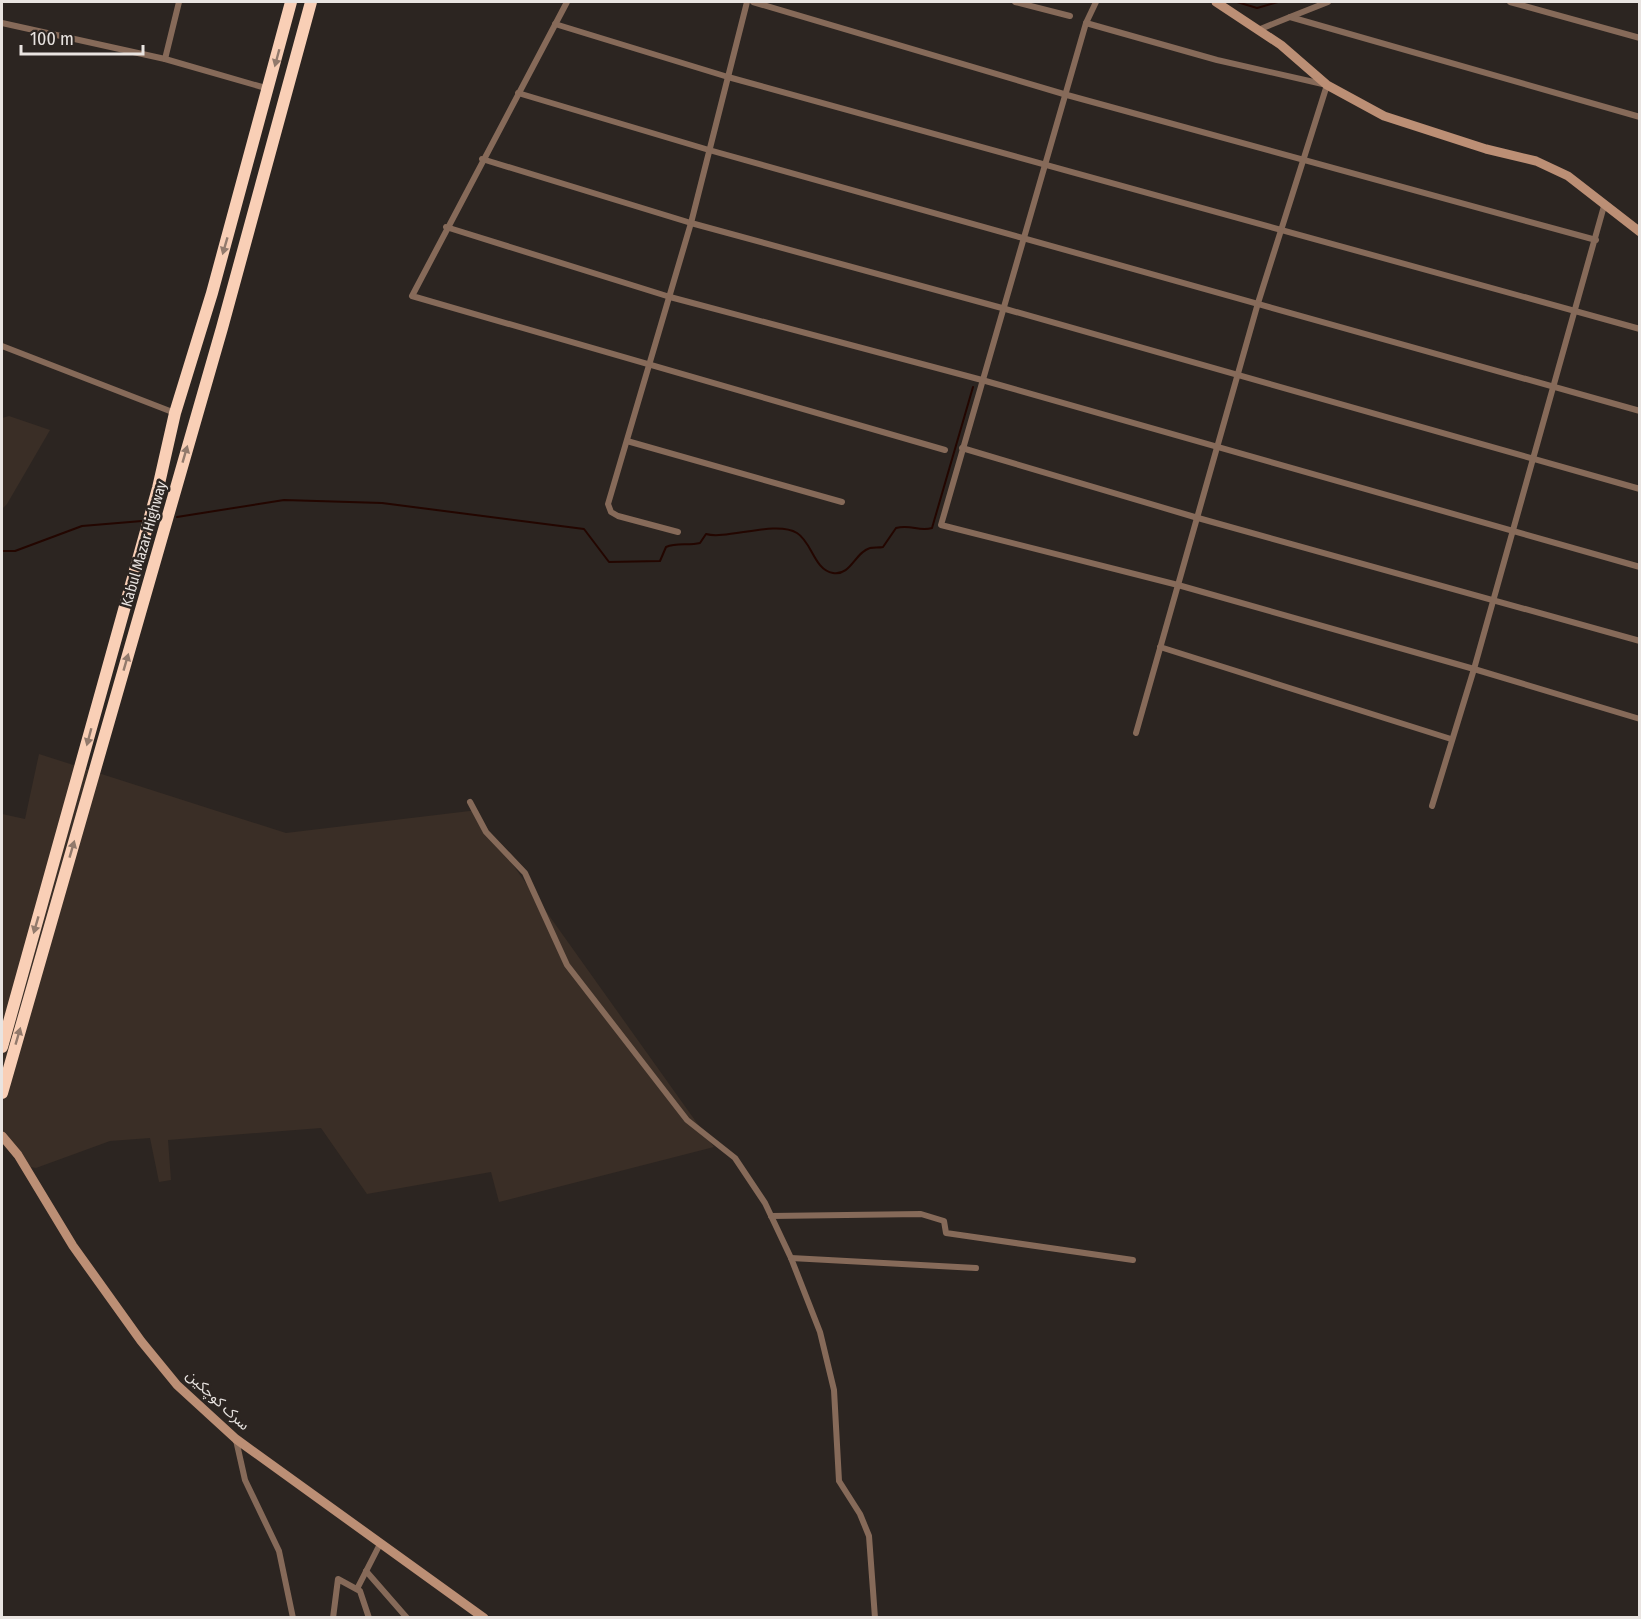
<svg xmlns="http://www.w3.org/2000/svg" width="1641" height="1619" font-family="'Fira Sans Condensed','Noto Sans Arabic',sans-serif">
  <rect width="100%" height="100%" fill="#2c2521"/>
  <g fill="#3a2e26">
    <polygon points="9,416 50,430 7,504 2,509 2,418"/>
    <polygon points="39,754 286,833 478,810 488,830 714,1147 499,1202 491,1172 367,1194 321,1128 168,1140 171,1180 159,1182 150,1138 110,1141 36,1168 30,1167 2,1133 2,814 25,819"/>
  </g>
  <g fill="none" stroke-linecap="round" stroke-linejoin="round">
    <g stroke="#230600" stroke-width="2">
      <polyline points="1237,2 1257,8 1278,2"/>
      <path d="M177,517L284,500L382,503L584,529L609,562L660,561L666,547C677,542 688,546 700,543L706,534C726,540 776,520 797,533C812,542 814,570 833,573C851,576 855,552 870,548C873,547 879,548 883,547L896,528C911,524 919,532 932,528L973,387"/>
      <polyline points="2,551 15,551 82,526 142,521"/>
    </g>
    <g stroke="#866a59" stroke-width="6">
      <polyline points="567,2 412,296 945,450"/>
      <polyline points="753,2 1067,95 1596,240"/>
      <polyline points="1015,2 1070,16"/>
      <polyline points="1096,2 1086,23 941,525 1178,585 1474,669 1640,719"/>
      <polyline points="1510,2 1640,38"/>
      <polyline points="1290,17 1328,2"/>
      <polyline points="2,23 165,59 269,89"/>
      <polyline points="1086,23 1217,60 1327,85 1258,303 1136,733"/>
      <polyline points="555,24 728,77 1640,329"/>
      <polyline points="1258,30 1290,17 1640,117"/>
      <polyline points="165,59 179,2"/>
      <polyline points="518,93 709,150 1640,411"/>
      <polyline points="482,159 691,223 1002,308 1640,489"/>
      <polyline points="446,227 670,297 982,380 1640,567"/>
      <polyline points="2,346 175,413"/>
      <polyline points="627,441 842,502"/>
      <polyline points="962,448 1198,518 1640,641"/>
      <polyline points="678,532 618,516 611,512 608,504 691,223 747,2"/>
      <polyline points="1160,647 1451,739"/>
      <polyline points="470,802 486,832 525,873 567,965 687,1120 735,1158 765,1203 791,1258 820,1332 834,1390 839,1481 860,1514 869,1536 875,1618"/>
      <polyline points="1432,806 1474,669 1604,206"/>
      <polyline points="771,1216 921,1214 944,1221 946,1233 1133,1260"/>
      <polyline points="791,1258 976,1268"/>
      <polyline points="236,1440 245,1480 279,1551 293,1618"/>
      <polyline points="366,1571 407,1618"/>
      <polyline points="357,1589 380,1544"/>
      <polyline points="333,1618 338,1579 360,1591 369,1618"/>
    </g>
    <g stroke="#bc8f75" stroke-width="9">
      <polyline points="1216,2 1281,45 1327,85 1384,116 1486,149 1536,161 1568,176 1640,232"/>
      <polyline points="2,1136 18,1155 73,1246 141,1341 177,1385 236,1439 484,1618"/>
    </g>
    <g stroke="#f9cfb6" stroke-width="12">
      <polyline points="2,1047 158,488 175,413 212,293 291,2"/>
      <polyline points="2,1093 222,328 311,2"/>
    </g>
  </g>
  <defs><path id="oneway-solid" d="M-6-.8H1V-3.2L6.5 0L1 3.2V.8H-6Z" transform="scale(1.5)"/></defs>
  <g fill="#927a6c">
    <use href="#oneway-solid" transform="translate(277 58) rotate(105)"/>
    <use href="#oneway-solid" transform="translate(225 246) rotate(106)"/>
    <use href="#oneway-solid" transform="translate(185 454) rotate(-74)"/>
    <use href="#oneway-solid" transform="translate(126 662) rotate(-74)"/>
    <use href="#oneway-solid" transform="translate(89 737) rotate(105)"/>
    <use href="#oneway-solid" transform="translate(72 849) rotate(-74)"/>
    <use href="#oneway-solid" transform="translate(36 925) rotate(106)"/>
    <use href="#oneway-solid" transform="translate(18 1036) rotate(-74)"/>
  </g>
  <g text-anchor="middle" stroke-width="5" stroke-linejoin="round" paint-order="stroke">
    <g font-size="15" fill="#e9e4e1" stroke="#2c2521">
      <text transform="translate(144 544) rotate(-74)" y="5">Kabul Mazar Highway</text>
      <text transform="translate(218 1400) rotate(43)" y="5">سرک کوچکین</text>
    </g>
  </g>
  <rect width="1641" height="1619" fill="none" stroke="#e9e4e1" stroke-width="6"/>
  <path d="M21 45v9h122v-9" fill="none" stroke="#e9e4e1" stroke-width="3"/>
  <text x="30" y="45" font-size="18" fill="#e9e4e1" stroke="#2c2521" stroke-width="4.5" paint-order="stroke">100 m</text>
</svg>
